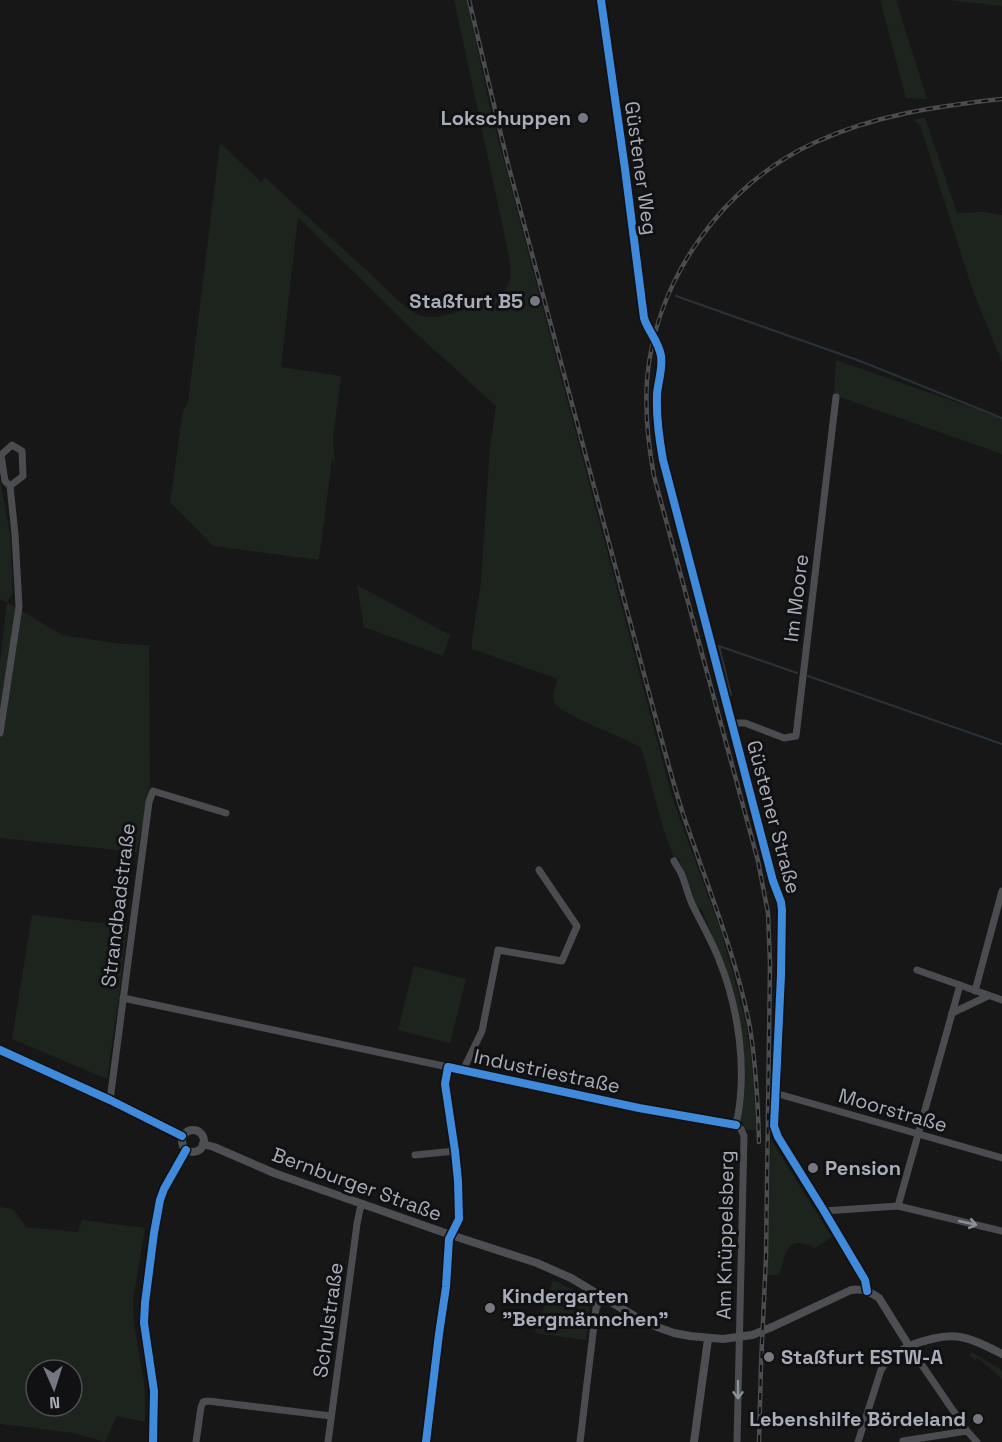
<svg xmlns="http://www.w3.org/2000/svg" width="1002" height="1442" font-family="'Space Grotesk',sans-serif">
  <rect width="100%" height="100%" fill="#171717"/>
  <g fill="#1d241e" fill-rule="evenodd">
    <path d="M454,0H467L491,112L671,793L684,831L720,928L737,989L747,1030L754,1079L756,1130H746L740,1118C758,1055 726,969 702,910L695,907L693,895L679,859L674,858L664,831L643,754L640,747C624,737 560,715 554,702C551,695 556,685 558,679L472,649V640L481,582L490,446L496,406L419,336L298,217L281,367L341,376L333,439L335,464L332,459L319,560L213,546L170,502L183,410L188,402L220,143L261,182L266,178C302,212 340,246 377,280C386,289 408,311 419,315C438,322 467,308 485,301C517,289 512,275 507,247Z"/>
    <polygon points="880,0 896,0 927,99 906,98"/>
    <polygon points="948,0 1002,0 1002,6"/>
    <polygon points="925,118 957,213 983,212 1002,215 1002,362 973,291 920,125 914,120"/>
    <polygon points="836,360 1002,418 1002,454 834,395"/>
    <polygon points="0,480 10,534 13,592 7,602 62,635 123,644 149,645 150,785 137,852 0,838 0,662 7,602 0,599"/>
    <polygon points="357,585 450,635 443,656 364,627"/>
    <polygon points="32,915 127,926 120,989 107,1079 12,1039"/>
    <polygon points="414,966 466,979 450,1043 398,1030"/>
    <path d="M771,1140L832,1237L815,1248C787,1233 786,1253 779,1275H767Z"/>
    <path d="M0,1207L13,1209L26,1227L78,1232L82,1220L145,1228L133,1300L134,1324L145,1389V1422L117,1416L105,1442L74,1433L0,1424ZM36,1370H72V1406H36Z"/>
    <polygon points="553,1280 589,1298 590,1301 586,1340 535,1333"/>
    <polygon points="971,1352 1000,1369 1002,1371 1002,1379 978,1358 975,1360 969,1355"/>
  </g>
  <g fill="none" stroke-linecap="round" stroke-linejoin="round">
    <g stroke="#2a3239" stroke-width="2">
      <polyline points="676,296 860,361 1002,418"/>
      <polyline points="808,676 1002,744"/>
      <polyline points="731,695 719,646 797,673"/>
    </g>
    <g stroke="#4b4c50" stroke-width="7">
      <path d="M601,0L625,169L644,318C648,331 659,342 661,356C663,368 658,382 657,394C656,417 659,438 663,460L773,881L781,902L782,910L781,975L774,1126L778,1137L824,1211L865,1280L867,1291"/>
      <polyline points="731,723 745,723 784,738 796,736 836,397"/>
      <polyline points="0,733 19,607 15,534 10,486 5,481 1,455 12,445 22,451 23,476 10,486"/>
      <path d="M674,861C676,865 679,869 681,873C686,884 688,897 694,908C702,924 711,940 718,957C739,1008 748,1072 736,1125L741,1129L744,1136L737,1442"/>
      <polyline points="917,970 1002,1000"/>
      <polyline points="975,991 1002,891"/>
      <polyline points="123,998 448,1067"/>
      <polyline points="952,1013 988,996"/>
      <polyline points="463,1070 482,1031 498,950 562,961 577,926 539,870"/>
      <polyline points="775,1093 1002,1158"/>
      <polyline points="110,1100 149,802 153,791 226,813"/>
      <polyline points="415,1155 455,1151"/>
      <polyline points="898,1206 960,985"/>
      <polyline points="824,1211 898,1206 1002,1231"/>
      <polyline points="903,1441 967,1431 977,1442"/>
      <polyline points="196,1442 201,1407 203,1402 208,1401 331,1416"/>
      <polyline points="328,1442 357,1224 360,1209 363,1204"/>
      <polyline points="426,1442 439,1334 446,1287 449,1239 459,1219 458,1181 455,1151 445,1084 448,1067 639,1108 736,1125"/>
      <polyline points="580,1442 596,1308 603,1296"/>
      <path d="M858,1442L881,1370C888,1358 896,1352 909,1346L967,1431"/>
    </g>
    <g stroke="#4d4f52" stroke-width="8">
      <polyline points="0,1050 110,1100 182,1136"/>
      <circle cx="193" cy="1141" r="11"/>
      <path d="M203,1144L214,1147L274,1173L451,1235L537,1263L571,1278L636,1317L657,1327L674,1333L690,1336L723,1339L752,1335L772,1327L851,1290C862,1288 870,1292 879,1298L909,1346C951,1330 963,1334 1002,1354"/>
      <polyline points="153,1442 154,1391 144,1323 145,1303 154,1233 160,1200 164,1189 186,1150"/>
      <polyline points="694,1442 708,1339"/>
    </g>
    <g stroke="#4b4c4f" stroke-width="4.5">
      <g id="rail">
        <path d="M469,0L508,164L660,734C669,766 677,799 689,831C711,896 737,959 750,1028C756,1066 758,1104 759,1142"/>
        <path d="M759,1442L761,1365L766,1257L770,964L768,913L758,861L654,476C648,444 645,413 647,380C655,279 724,183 816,142C875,115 938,106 1002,99"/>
      </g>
    </g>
    <use href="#rail" stroke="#111113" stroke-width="2" stroke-dasharray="7" stroke-linecap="butt"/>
    <g stroke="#111113" stroke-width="11">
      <g id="cycleway">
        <path d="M601,0L625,169L644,318C648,331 659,342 661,356C663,368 658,382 657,394C656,417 659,438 663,460L773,881L781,902L782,910L781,975L774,1126L778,1137L824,1211L865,1280L867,1291"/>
        <polyline points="0,1050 110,1100 182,1136"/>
        <polyline points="153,1442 154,1391 144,1323 145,1303 154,1233 160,1200 164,1189 186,1150"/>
        <polyline points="426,1442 439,1334 446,1287 449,1239 459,1219 458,1181 455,1151 445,1084 448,1067 639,1108 736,1125"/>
      </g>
    </g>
    <use href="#cycleway" stroke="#408adc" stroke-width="8"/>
  </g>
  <defs><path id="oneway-shaft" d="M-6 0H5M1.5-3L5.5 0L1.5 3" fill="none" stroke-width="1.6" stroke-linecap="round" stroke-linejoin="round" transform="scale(1.5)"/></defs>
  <g stroke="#8c9099">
    <use href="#oneway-shaft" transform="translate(968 1223) rotate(13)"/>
    <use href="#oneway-shaft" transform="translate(738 1390) rotate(90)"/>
  </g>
  <g fill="#757880" stroke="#111113" stroke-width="2">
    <circle cx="583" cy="118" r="6"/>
    <circle cx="535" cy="301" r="6"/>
    <circle cx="813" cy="1168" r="6"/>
    <circle cx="490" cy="1308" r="6"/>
    <circle cx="769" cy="1357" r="6"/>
    <circle cx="978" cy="1419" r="6"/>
  </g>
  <g text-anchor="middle" stroke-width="6" stroke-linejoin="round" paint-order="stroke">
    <g font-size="20" font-weight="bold" fill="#a8adb8" stroke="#111113" text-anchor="end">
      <text x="571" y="125">Lokschuppen</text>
      <text x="523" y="308">Staßfurt B5</text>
      <text x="825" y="1175" text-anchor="start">Pension</text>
      <text x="502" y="1303" text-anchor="start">Kindergarten<tspan x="502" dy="23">"Bergmännchen"</tspan></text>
      <text x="781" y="1364" text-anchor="start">Staßfurt ESTW-A</text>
      <text x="966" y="1426">Lebenshilfe Bördeland</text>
    </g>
    <g font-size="20" fill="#a8adb8" stroke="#111113">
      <text transform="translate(641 168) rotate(82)" y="7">Güstener Weg</text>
      <text transform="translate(796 598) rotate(-83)" y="7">Im Moore</text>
      <text transform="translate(774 817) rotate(75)" y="7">Güstener Straße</text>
      <text transform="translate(118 905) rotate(-83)" y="7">Strandbadstraße</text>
      <text transform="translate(547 1071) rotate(12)" y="7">Industriestraße</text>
      <text transform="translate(893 1110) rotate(16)" y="7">Moorstraße</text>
      <text transform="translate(357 1184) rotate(20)" y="7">Bernburger Straße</text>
      <text transform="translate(725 1235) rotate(-89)" y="7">Am Knüppelsberg</text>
      <text transform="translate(328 1320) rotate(-82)" y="7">Schulstraße</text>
    </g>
  </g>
  <g transform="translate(54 1388) rotate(177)"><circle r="28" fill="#111113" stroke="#4d4f55" stroke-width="1.5"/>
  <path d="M0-4.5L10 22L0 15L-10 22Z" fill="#757880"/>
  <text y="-9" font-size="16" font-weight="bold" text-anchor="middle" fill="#a8adb8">N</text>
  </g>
</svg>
